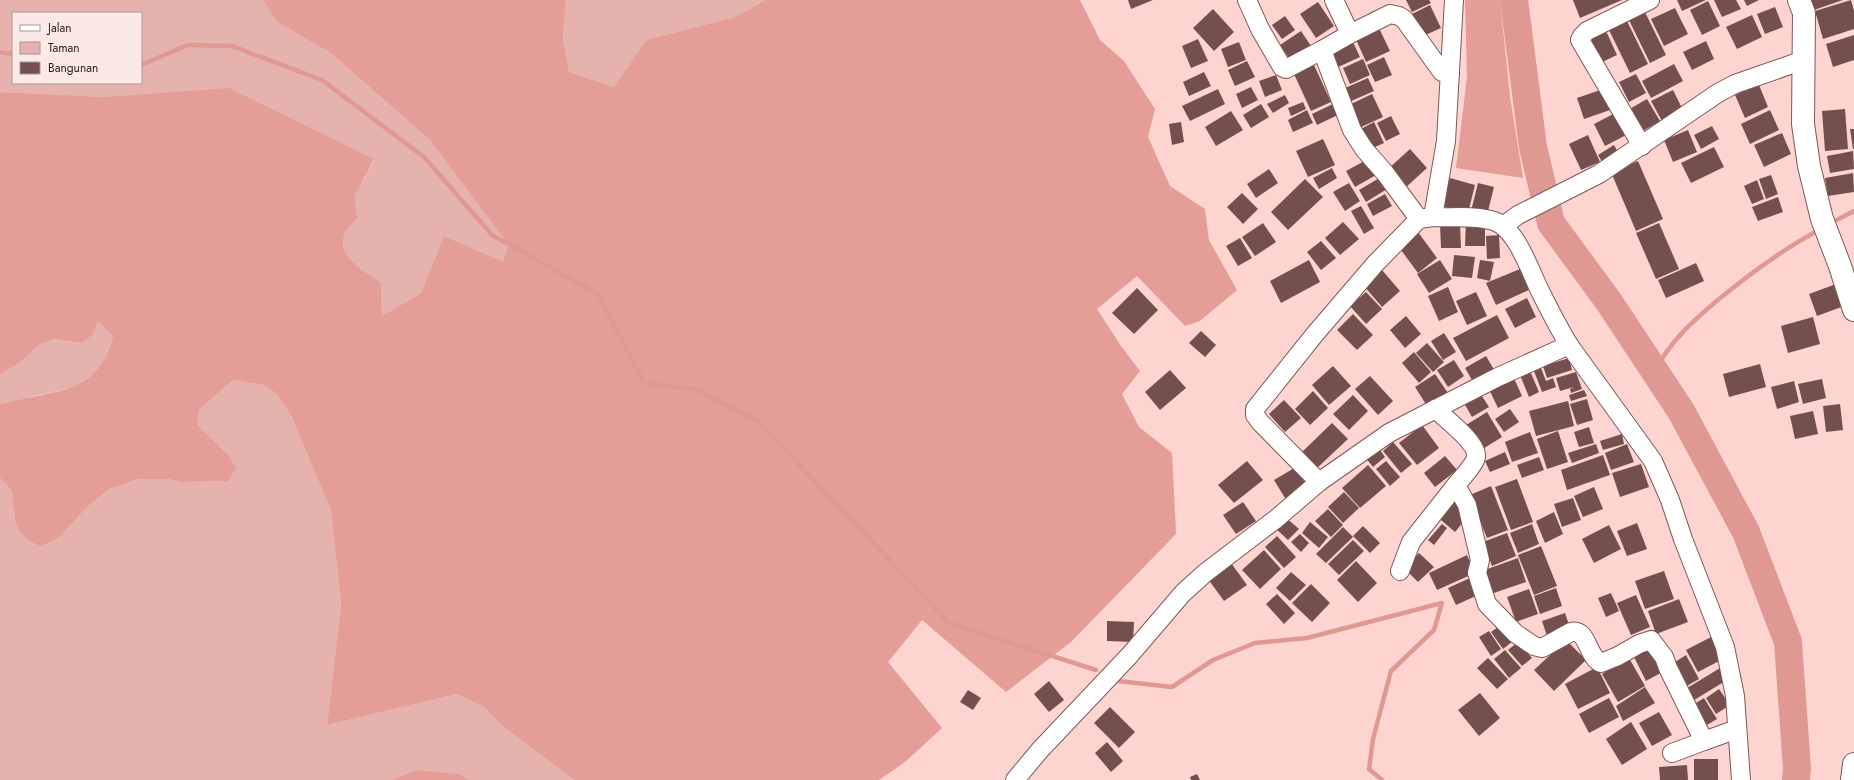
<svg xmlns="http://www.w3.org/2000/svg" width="1854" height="780" font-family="Jost,sans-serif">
  <rect width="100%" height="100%" fill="#fed4d1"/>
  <g fill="#e6b2ad" fill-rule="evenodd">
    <path d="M0,0H263L276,21L332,54L430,140L510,245L503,263L444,236L421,293L382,316L381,283C366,271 338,259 344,236C345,230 353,223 357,218L355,195L374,160L106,97L0,92ZM13,13H141V83H13Z"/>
    <polygon points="566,0 766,0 735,17 646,40 614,87 569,72 563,39"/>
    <path d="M98,321L113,336C109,347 105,361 98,370C82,390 55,391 33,396C22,399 12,402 0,404V374L19,363L40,344L54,339L82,343Z"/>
    <polygon points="233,380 264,385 277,394 292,417 331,511 341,605 327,725 457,694 484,707 505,728 574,780 468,780 460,774 417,770 390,780 0,780 0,478 12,489 14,518 85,509 109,489 138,479 168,479 181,482 228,481 228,455 196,425 199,410"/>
  </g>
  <g fill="#e59d98">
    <path d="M263,0H566L563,39L569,72L614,87L646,40L735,17L766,0H1080L1100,40L1124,61L1155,109L1148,137L1170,186L1205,209L1209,240L1237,290L1200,321L1185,326L1137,276L1097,309L1121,346L1140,371L1122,394L1139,427L1172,453L1176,534L1071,642L1006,692L922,620L888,662L942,728L905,762L879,780H574L505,728L484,707L457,694L327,725L341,605L331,511L292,417L277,394L264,385L233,380L199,410L197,425L228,455L236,468L228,481L181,482L168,479H138L124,484L109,489L85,509L58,538L41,546C12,535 14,516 12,490L0,478V404C12,402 24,398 36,396C79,388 100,382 113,336L98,321L93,334L82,343L54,339L40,344L19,363L0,374V92L106,97L229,88L374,159L355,195L357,218C353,223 345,230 344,236C338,259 366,271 381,283L382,316L421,293L444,236L503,262L509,245L430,140L332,54L276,21Z"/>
    <polygon points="1465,0 1500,0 1510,97 1523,178 1456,168 1467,77"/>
    <polygon points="417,770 460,774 468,780 390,780"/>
  </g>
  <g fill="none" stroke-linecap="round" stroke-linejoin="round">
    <g stroke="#df9892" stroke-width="4.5">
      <polyline points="0,52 13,54"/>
      <polyline points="141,65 188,45 232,46 322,80 424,157 492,235 598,294 644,383 695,389 758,421 949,623 1096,670"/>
      <polyline points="1829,224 1854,211"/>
      <path d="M1655,371C1670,341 1694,320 1719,299C1751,273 1783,249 1819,230"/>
      <polyline points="1118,681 1172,687 1213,660 1255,643 1307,638 1442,603 1434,630 1391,671 1373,739 1369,769 1382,780"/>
    </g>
    <polyline stroke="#df9892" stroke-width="28" points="1514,0 1533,147 1551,223 1609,302 1681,411 1746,532 1788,642 1797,769 1796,780"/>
  </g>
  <g fill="#73504d">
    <polygon points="1128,0 1153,0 1131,9"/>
    <polygon points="1406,0 1429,0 1431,3 1412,12"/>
    <polygon points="1573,0 1622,0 1580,18"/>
    <polygon points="1677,0 1706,0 1682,11"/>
    <polygon points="1714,0 1736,0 1741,9 1722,17"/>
    <polygon points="1744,0 1759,0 1747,6"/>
    <polygon points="1808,0 1843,0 1811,11"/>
    <polygon points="1851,0 1854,11 1854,29 1823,39 1815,11"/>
    <polygon points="1708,1 1720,26 1702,35 1690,10"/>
    <polygon points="1318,2 1334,26 1316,38 1300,14"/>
    <polygon points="1430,5 1441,28 1421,37 1410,15"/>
    <polygon points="1775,7 1783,27 1765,34 1757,14"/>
    <polygon points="1643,8 1666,55 1650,63 1627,16"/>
    <polygon points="1675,8 1688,34 1664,46 1651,19"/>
    <polygon points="1213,9 1234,32 1214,51 1193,28"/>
    <polygon points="1752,15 1762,37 1737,49 1726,27"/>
    <polygon points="1285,16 1295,30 1282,39 1272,25"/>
    <polygon points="1627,21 1648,64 1630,73 1609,30"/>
    <polygon points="1378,26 1390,51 1366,62 1355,37"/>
    <polygon points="1301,31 1311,46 1291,61 1280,45"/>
    <polygon points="1606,31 1617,55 1598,64 1587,40"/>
    <polygon points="1854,35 1854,60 1833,67 1826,44"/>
    <polygon points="1351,38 1360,57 1334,69 1325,50"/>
    <polygon points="1198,39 1208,61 1191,68 1182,46"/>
    <polygon points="1706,41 1714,59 1692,70 1683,52"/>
    <polygon points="1239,42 1246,60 1228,67 1221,49"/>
    <polygon points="1384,57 1392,75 1375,82 1367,65"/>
    <polygon points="1363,59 1370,75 1350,84 1343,68"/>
    <polygon points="1247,61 1255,77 1235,86 1228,70"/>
    <polygon points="1674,64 1683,81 1651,98 1642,81"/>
    <polygon points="1314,65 1331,102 1311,111 1294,74"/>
    <polygon points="1204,72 1211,86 1189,96 1183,82"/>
    <polygon points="1636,74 1646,93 1629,102 1619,82"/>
    <polygon points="1276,75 1282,90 1265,97 1259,81"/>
    <polygon points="1368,78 1374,91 1349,102 1343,89"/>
    <polygon points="1759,85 1768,107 1745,118 1735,95"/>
    <polygon points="1251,87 1258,100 1242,108 1236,94"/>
    <polygon points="1606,88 1613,109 1584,119 1577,98"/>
    <polygon points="1218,89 1225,104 1190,121 1182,106"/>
    <polygon points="1673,90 1683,110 1662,121 1651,101"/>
    <polygon points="1372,94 1383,117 1359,128 1349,105"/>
    <polygon points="1285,95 1289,103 1273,113 1267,104"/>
    <polygon points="1647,99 1660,121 1638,134 1626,111"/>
    <polygon points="1303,102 1306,109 1291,116 1288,108"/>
    <polygon points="1261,104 1269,117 1251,128 1243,115"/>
    <polygon points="1333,104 1338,115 1317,125 1312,114"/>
    <polygon points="1845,109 1848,149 1825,151 1822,111"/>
    <polygon points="1307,110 1313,123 1293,132 1288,120"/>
    <polygon points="1770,110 1779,130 1750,144 1741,124"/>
    <polygon points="1231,111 1243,130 1216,146 1205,127"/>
    <polygon points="1619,111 1630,133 1605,146 1594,124"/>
    <polygon points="1391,116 1400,134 1386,141 1377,123"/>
    <polygon points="1181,122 1184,142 1172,145 1169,124"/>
    <polygon points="1374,122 1384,143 1368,150 1359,130"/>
    <polygon points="1712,126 1719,139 1701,149 1694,135"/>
    <polygon points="1850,129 1854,129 1854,149 1853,149"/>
    <polygon points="1688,130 1697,152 1673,162 1664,140"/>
    <polygon points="1782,133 1791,154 1764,167 1754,145"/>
    <polygon points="1588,135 1600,162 1581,170 1569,144"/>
    <polygon points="1323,139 1335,165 1308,177 1296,151"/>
    <polygon points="1614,145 1620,156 1604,165 1598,155"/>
    <polygon points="1714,147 1724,167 1691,183 1681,163"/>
    <polygon points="1410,149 1427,168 1405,188 1388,169"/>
    <polygon points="1853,151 1854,169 1830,173 1827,156"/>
    <polygon points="1368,159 1376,175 1355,187 1346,171"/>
    <polygon points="1638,161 1663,219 1636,231 1611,172"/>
    <polygon points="1332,168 1337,178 1319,189 1313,178"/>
    <polygon points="1269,169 1278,183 1256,198 1247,184"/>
    <polygon points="1853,173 1854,192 1828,196 1825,178"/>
    <polygon points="1771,175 1778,194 1766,199 1759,179"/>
    <polygon points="1381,177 1387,189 1366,202 1359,190"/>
    <polygon points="1450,178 1475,185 1468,213 1442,206"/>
    <polygon points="1305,179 1323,197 1288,230 1271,212"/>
    <polygon points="1757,180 1764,199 1752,204 1744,186"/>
    <polygon points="1349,183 1360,201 1345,211 1333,192"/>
    <polygon points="1478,183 1494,187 1487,215 1471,211"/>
    <polygon points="1242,193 1258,209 1243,224 1227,207"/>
    <polygon points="1385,194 1392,206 1373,216 1367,204"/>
    <polygon points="1778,197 1783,212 1758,221 1752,207"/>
    <polygon points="1361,206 1374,228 1364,234 1351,211"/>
    <polygon points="1343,222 1359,239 1340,255 1325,238"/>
    <polygon points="1466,222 1485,222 1485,246 1465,246"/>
    <polygon points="1263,223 1276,242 1255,256 1242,237"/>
    <polygon points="1659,223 1679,269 1656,279 1636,233"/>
    <polygon points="1460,224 1461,248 1441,248 1440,225"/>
    <polygon points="1418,232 1437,258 1418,273 1398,246"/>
    <polygon points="1499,235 1500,258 1487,259 1486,236"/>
    <polygon points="1240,238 1252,258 1238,266 1226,246"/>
    <polygon points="1321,241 1336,258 1321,270 1307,252"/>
    <polygon points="1454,255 1475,257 1472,278 1452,276"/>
    <polygon points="1309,260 1320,282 1281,303 1270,281"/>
    <polygon points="1440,260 1452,279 1429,293 1417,274"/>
    <polygon points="1480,260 1494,262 1490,281 1477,278"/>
    <polygon points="1696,263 1704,281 1666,298 1658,280"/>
    <polygon points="1520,269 1529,290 1496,305 1486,283"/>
    <polygon points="1382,270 1400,291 1382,307 1364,286"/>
    <polygon points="1836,284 1844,306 1817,316 1809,294"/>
    <polygon points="1448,287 1458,312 1439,321 1428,296"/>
    <polygon points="1137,288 1158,310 1134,334 1112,313"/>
    <polygon points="1366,292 1382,309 1366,324 1350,306"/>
    <polygon points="1476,292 1487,316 1467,325 1456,301"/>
    <polygon points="1527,298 1536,317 1515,328 1505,309"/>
    <polygon points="1353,314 1373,335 1357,350 1337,330"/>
    <polygon points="1497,315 1509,338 1466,361 1453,338"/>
    <polygon points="1406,316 1421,334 1405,348 1390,330"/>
    <polygon points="1813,317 1820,344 1788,353 1781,326"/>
    <polygon points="1201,331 1216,345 1205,357 1189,343"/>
    <polygon points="1444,333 1456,352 1443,360 1431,341"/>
    <polygon points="1427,343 1444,362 1433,372 1416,353"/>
    <polygon points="1414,352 1431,372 1419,383 1402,363"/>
    <polygon points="1486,356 1496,373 1475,385 1465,368"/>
    <polygon points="1569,358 1572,370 1547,378 1543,366"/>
    <polygon points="1454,360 1464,376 1448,387 1437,370"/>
    <polygon points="1760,364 1766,387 1729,397 1723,374"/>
    <polygon points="1333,366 1351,386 1329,405 1312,385"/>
    <polygon points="1541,368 1546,381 1553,378 1556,387 1542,392 1534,371"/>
    <polygon points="1170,370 1186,388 1160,410 1145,392"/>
    <polygon points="1530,371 1539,392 1529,397 1520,375"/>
    <polygon points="1576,372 1582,389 1571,393 1570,389 1574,387 1560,391 1556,378"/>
    <polygon points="1435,374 1448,393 1427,406 1415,387"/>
    <polygon points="1512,374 1522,396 1498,408 1487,385"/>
    <polygon points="1370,376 1393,401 1378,415 1355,389"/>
    <polygon points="1822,379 1826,398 1803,404 1798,384"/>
    <polygon points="1794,381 1799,402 1777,409 1771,387"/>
    <polygon points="1584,390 1587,396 1571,401 1569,395"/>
    <polygon points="1313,391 1328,408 1310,425 1295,409"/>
    <polygon points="1480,393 1489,407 1472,417 1464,403"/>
    <polygon points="1353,395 1368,411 1349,430 1333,414"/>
    <polygon points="1587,399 1593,420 1577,425 1570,404"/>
    <polygon points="1284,400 1301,418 1285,432 1269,414"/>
    <polygon points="1568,401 1574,426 1536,436 1529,411"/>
    <polygon points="1840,404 1843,430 1826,432 1823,406"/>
    <polygon points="1510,409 1519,422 1504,432 1495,419"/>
    <polygon points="1813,411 1818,434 1795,439 1790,416"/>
    <polygon points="1487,412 1502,437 1481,450 1466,425"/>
    <polygon points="1332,423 1348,439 1316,469 1301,453"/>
    <polygon points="1422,425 1439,448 1417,465 1399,443"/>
    <polygon points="1589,427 1594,443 1579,447 1574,432"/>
    <polygon points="1558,431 1568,462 1547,469 1537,439"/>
    <polygon points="1530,432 1538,453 1512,462 1505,442"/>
    <polygon points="1622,434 1624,444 1603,450 1600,441"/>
    <polygon points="1393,442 1412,464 1401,473 1383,451"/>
    <polygon points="1596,444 1599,453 1572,463 1568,453"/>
    <polygon points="1627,444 1634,462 1611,470 1605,453"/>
    <polygon points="1377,446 1385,457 1373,467 1364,456"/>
    <polygon points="1505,452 1510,464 1490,472 1485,461"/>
    <polygon points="1603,455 1610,475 1567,490 1561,470"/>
    <polygon points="1445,456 1457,470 1435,487 1424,473"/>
    <polygon points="1539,457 1544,470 1522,478 1517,465"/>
    <polygon points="1247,461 1263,480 1234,503 1218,485"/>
    <polygon points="1386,461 1400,477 1390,486 1376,469"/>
    <polygon points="1641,464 1649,487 1620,497 1612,473"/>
    <polygon points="1368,465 1386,486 1360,508 1342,488"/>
    <polygon points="1296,467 1307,486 1285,498 1274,480"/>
    <polygon points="1517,479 1533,522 1511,530 1495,487"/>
    <polygon points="1491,486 1508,530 1487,538 1470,495"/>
    <polygon points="1594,487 1603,509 1583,517 1574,496"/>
    <polygon points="1344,492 1359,508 1343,523 1328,507"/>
    <polygon points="1449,497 1470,514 1455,532 1434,514"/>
    <polygon points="1573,498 1581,520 1562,527 1554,504"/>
    <polygon points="1243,502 1256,521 1236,534 1223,515"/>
    <polygon points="1328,509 1343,525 1331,537 1315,521"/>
    <polygon points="1554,512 1563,534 1545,543 1536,521"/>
    <polygon points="1284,516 1299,529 1288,540 1274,527"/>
    <polygon points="1310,522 1328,537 1319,548 1302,533"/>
    <polygon points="1637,523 1647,549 1627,556 1617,531"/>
    <polygon points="1442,524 1447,528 1434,545 1428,540"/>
    <polygon points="1532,524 1539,544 1518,553 1510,533"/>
    <polygon points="1609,525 1621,549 1594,563 1582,539"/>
    <polygon points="1363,526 1380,543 1370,553 1353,536"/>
    <polygon points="1343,527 1353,537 1326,563 1316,554"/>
    <polygon points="1507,533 1516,556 1492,566 1483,542"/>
    <polygon points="1300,534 1309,543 1301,552 1291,542"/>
    <polygon points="1277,536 1296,557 1284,568 1265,547"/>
    <polygon points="1353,540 1364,551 1339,575 1328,564"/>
    <polygon points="1541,546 1557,586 1534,595 1518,555"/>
    <polygon points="1264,550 1281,569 1260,589 1242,570"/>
    <polygon points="1419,553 1434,567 1418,582 1404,568"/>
    <polygon points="1467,555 1475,573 1437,590 1429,573"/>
    <polygon points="1518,558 1526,582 1488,595 1479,572"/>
    <polygon points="1356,561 1377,583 1358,602 1337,580"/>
    <polygon points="1231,563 1247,585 1224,601 1208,579"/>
    <polygon points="1664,571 1674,599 1645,609 1635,581"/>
    <polygon points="1291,572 1306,585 1290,601 1276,588"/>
    <polygon points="1470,578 1478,595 1456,605 1448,588"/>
    <polygon points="1311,584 1330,603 1312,622 1292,603"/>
    <polygon points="1556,588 1562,606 1540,614 1534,596"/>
    <polygon points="1529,589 1538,614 1516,622 1507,597"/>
    <polygon points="1611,593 1619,611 1606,617 1598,598"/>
    <polygon points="1277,594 1295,613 1284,624 1266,604"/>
    <polygon points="1636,595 1650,627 1631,635 1617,603"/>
    <polygon points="1679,599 1688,622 1656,634 1648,611"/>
    <polygon points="1565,613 1570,628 1547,636 1542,621"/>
    <polygon points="1107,621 1134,622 1133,642 1107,641"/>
    <polygon points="1501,625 1513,641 1503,649 1491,632"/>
    <polygon points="1489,631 1501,649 1491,656 1479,637"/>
    <polygon points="1711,637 1723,659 1698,672 1686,650"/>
    <polygon points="1566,640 1586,660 1554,691 1534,670"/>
    <polygon points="1518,642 1532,658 1522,666 1508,650"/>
    <polygon points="1652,645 1666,670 1646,681 1633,655"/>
    <polygon points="1505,650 1521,668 1509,678 1494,659"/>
    <polygon points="1686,655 1699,679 1685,687 1672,664"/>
    <polygon points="1488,658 1508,679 1497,689 1477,668"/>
    <polygon points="1629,658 1645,686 1618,702 1602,674"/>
    <polygon points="1597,667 1610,693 1578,709 1565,684"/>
    <polygon points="1720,668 1727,680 1691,702 1684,690"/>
    <polygon points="1049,681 1064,700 1049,712 1034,694"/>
    <polygon points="1645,687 1655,703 1623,721 1616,706"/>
    <polygon points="1719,689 1730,705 1716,714 1706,698"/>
    <polygon points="968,690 981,698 973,710 960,702"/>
    <polygon points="1480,693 1500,718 1479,736 1458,710"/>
    <polygon points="1609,698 1619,717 1589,733 1579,714"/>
    <polygon points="1704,698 1717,719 1700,729 1688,708"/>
    <polygon points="1110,707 1135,732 1119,748 1094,723"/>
    <polygon points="1659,712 1672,735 1652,746 1639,723"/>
    <polygon points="1631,722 1647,749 1622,765 1606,739"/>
    <polygon points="1107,742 1123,761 1111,772 1095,753"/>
    <rect x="1694" y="759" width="24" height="21"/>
    <polygon points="1687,765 1688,780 1660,780 1659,767"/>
    <polygon points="1197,774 1200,780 1191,780 1190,777"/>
  </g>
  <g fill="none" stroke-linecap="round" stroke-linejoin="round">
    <g stroke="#7d5956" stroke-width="20">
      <g id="minor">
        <polyline points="1247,0 1260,29 1282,67 1286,69 1322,50 1352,130 1364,149 1385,173 1419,219"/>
        <polyline points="1334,0 1350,34 1390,14 1399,16 1404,19 1442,72 1450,74"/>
        <path d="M1454,0L1446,141L1433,217C1452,218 1475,215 1494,221C1517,229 1530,271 1540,291C1549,309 1558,327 1569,345L1653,461L1670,500L1683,539L1725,647L1735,696L1741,780"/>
        <polyline points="1322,50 1350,34"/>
        <polyline points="1642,146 1580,40 1582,36 1587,31 1650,0"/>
        <polyline points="1503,226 1518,215 1599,174 1718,93 1735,84 1804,60"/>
        <path d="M1435,409C1445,418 1478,443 1476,457C1475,464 1461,479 1456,485L1467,505L1480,560L1477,573L1487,604L1515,633L1534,646L1542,648L1571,632C1588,628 1587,657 1601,663L1618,656L1639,644L1651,640L1664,657L1668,668L1704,741L1737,729"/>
        <polyline points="1319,482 1260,422 1255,415 1255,409 1315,334 1375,264 1419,219 1433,217"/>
        <polyline points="1400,571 1411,542 1456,485"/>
        <polyline points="1672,753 1704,741"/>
        <polyline points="1015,780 1040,750 1129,656 1183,593 1205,573 1276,519 1319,482 1389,433 1498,377 1569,345"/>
      </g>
    </g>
    <g stroke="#7d5956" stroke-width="24">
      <g id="tertiary">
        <polyline points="1799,0 1804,13 1803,124 1809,166 1822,219 1840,266 1854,310"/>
        <polyline points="1852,780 1854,764"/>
      </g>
    </g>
    <use href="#minor" stroke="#fff" stroke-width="18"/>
    <use href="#tertiary" stroke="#fff" stroke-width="22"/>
  </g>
  <rect x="12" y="12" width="130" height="72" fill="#fae9e7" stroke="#a79795"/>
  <rect x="20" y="25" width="20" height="6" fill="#ffffff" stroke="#a79795"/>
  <text x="48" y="32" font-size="12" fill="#2a1b1a">Jalan</text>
  <rect x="20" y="42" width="20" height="12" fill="#e6b2ad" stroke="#a79795"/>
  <text x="48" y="52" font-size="12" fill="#2a1b1a">Taman</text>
  <rect x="20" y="62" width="20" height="12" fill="#73504d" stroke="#a79795"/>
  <text x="48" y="72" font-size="12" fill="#2a1b1a">Bangunan</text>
</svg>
